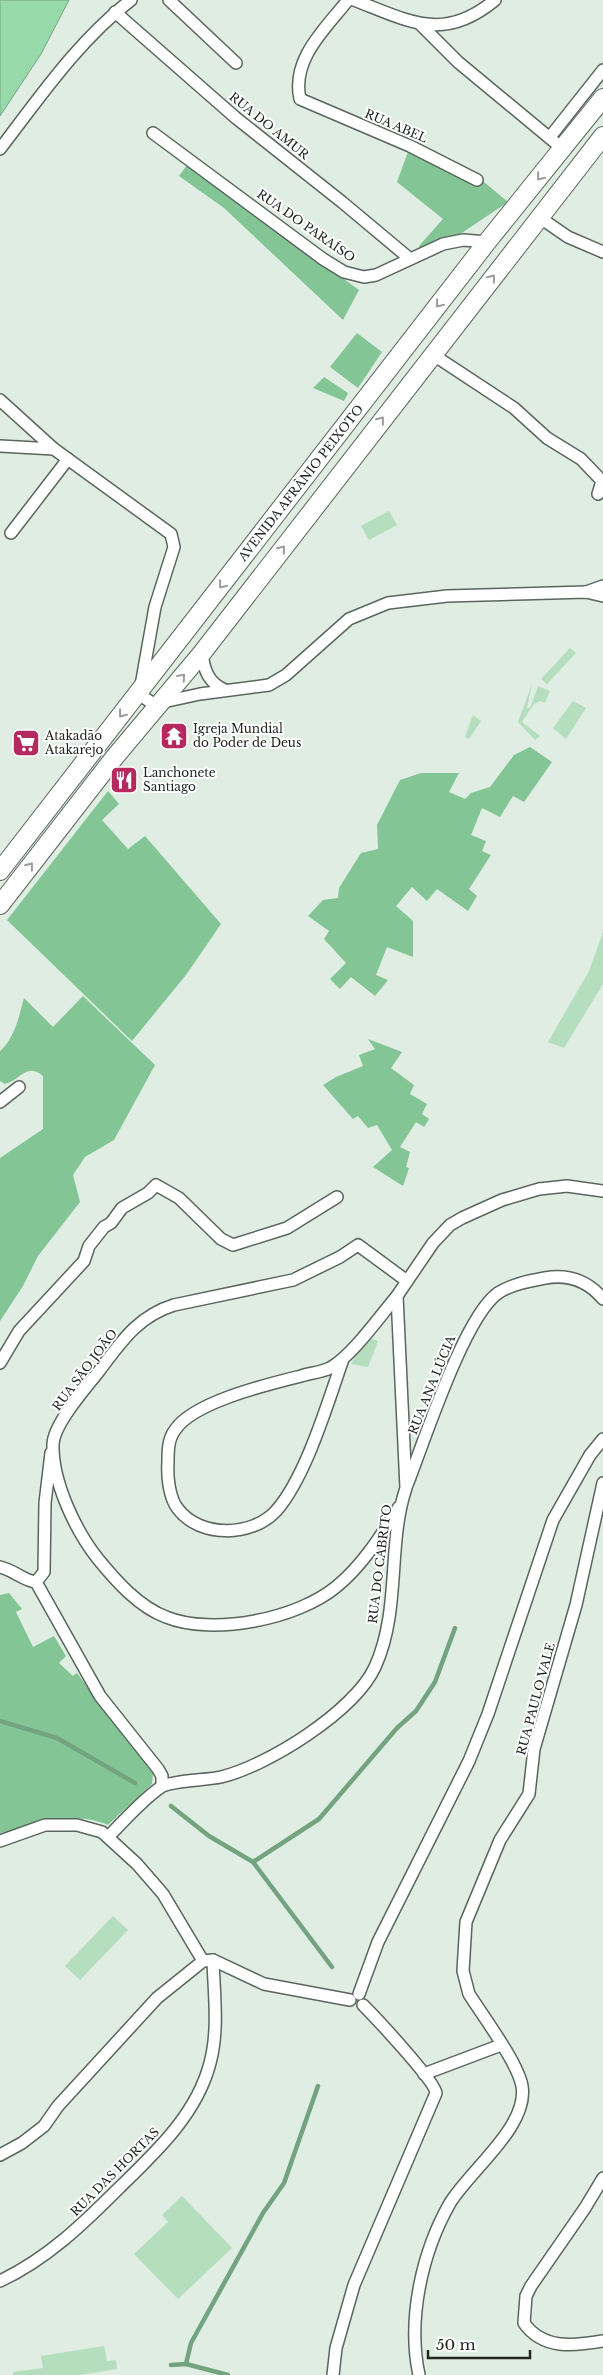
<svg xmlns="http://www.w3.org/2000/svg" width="603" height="2375" font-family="'Libre Baskerville',serif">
  <rect width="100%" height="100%" fill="#dfede2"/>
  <g fill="#b5debf">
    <polygon points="389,511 397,525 369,540 361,526"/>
    <polygon points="570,648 576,653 547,684 541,679"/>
    <polygon points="532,684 527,708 530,708 538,686 550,691 545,703 540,701 534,704 522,722 540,736 535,740 518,722"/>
    <polygon points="573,701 586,708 566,739 553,728"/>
    <polygon points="473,715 481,721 469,739 465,737"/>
    <polygon points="603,932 603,984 564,1048 548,1042 589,971"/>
    <polygon points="367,1337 378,1341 368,1367 351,1364"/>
    <polygon points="113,1916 128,1930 80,1980 65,1966"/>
    <polygon points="182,2196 232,2248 178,2299 134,2254 168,2222 162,2215"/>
    <polygon points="104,2346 107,2361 116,2360 117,2369 80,2375 13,2375 13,2372 43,2368 41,2356"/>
  </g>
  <g fill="#84c596">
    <polygon points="409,149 478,177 508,202 423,259 419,246 443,219 397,182"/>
    <polygon points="187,165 359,290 343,320 224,208 179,176"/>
    <polygon points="357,333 382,352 358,388 330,367"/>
    <polygon points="324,377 348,393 344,401 313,388"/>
    <polygon points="530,747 552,762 524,802 513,796 500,817 482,808 471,835 486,841 482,851 491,855 469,889 477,896 468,911 437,889 427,901 412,887 396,906 413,921 413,957 387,947 376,975 388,980 375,996 351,977 340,989 330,979 346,963 324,939 329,931 308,916 323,900 338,898 339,888 361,853 378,849 377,825 400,780 421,773 459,773 449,792 465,799 471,793 490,787 514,755"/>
    <polygon points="108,791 119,804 102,820 128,849 145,836 221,924 186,975 132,1041 7,920"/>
    <path d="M83,996L155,1065L114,1140L85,1157L73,1175L80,1202L38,1256L23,1286L0,1321V1158L43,1129V1076C26,1062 21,1080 5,1084L0,1081V1051C15,1038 19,1016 24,998L53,1027Z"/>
    <polygon points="368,1039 402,1052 391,1068 414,1085 410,1094 427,1104 422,1114 429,1119 424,1127 416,1122 400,1147 410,1152 406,1167 409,1168 403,1186 373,1167 392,1150 377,1125 368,1128 358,1116 353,1119 323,1085 336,1077 363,1066 359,1055 375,1049"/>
    <path d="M9,1593L22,1609L16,1612L33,1647L54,1636L66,1656L59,1663L73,1676L77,1673L153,1774L152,1784L108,1825C73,1810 35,1823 0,1833V1595Z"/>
  </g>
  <polygon fill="#97d9a9" stroke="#74a380" points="0,0 69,0 41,54 0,116"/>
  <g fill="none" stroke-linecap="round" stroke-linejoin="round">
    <g stroke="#74a380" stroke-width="4.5">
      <polyline points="0,1721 57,1738 135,1783"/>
      <polyline points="171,1806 209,1836 253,1862 332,1967"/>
      <polyline points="253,1862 319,1819 397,1728 416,1711 435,1682 455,1628"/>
      <polyline points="186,2364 191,2343 263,2213 284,2183 318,2086"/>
      <polyline points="171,2365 186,2364 228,2375"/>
    </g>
    <g stroke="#5a665d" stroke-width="14">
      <g id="minor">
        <polyline points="169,0 236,63"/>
        <path d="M348,0C326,28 291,59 300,99L410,146L477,180"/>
        <path d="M354,0C409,21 443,43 495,0"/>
        <polyline points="115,12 236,118 342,202 409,258"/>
        <polyline points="420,24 458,62 563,149"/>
        <polyline points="153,133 323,259 344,272 364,277 376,275 443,244 463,240 487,242"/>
        <polyline points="550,137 603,70"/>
        <path d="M0,149C40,97 78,41 131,0"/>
        <polyline points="539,217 568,237 603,252"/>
        <polyline points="432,354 514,408 547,438 581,459 602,481 598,494"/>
        <polyline points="0,400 54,449 171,534 174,547 155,607 140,691 146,699 154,704 200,694 269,685 286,675 349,619 388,603 447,596 586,592 603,596"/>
        <polyline points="0,446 54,449"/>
        <polyline points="11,533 68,459"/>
        <polyline points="586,592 603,586"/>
        <path d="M202,653C204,671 209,683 225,690"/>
        <polyline points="0,1102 19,1087"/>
        <path d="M343,1359C328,1402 306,1477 276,1511C252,1537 200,1538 178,1509C169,1498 167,1476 168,1462C168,1451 168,1439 175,1430C193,1402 269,1384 301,1376C311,1373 322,1372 330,1368C352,1356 380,1316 397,1296"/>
        <polyline points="0,1363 19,1331 84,1261 89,1246 104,1227 111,1223 122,1208 148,1193 156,1185 179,1198 221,1239 233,1245 287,1228 337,1197"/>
        <path d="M407,1485C424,1442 464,1317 498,1293C512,1284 529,1281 545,1278C568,1274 588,1281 603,1299"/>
        <path d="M399,1507C381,1536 362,1566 336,1587C297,1619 213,1636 166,1617C139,1607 116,1581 98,1559C75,1530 52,1481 53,1444C54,1423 87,1387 99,1371C121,1342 138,1316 174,1305L293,1280L340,1257L358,1245L407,1281"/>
        <path d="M0,1567C14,1570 24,1581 36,1582L100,1696L158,1769L162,1776V1785"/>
        <polyline points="36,1582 44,1572 45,1503 51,1453"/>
        <path d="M109,1836C125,1820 142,1800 161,1787C169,1781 208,1780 221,1777C267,1766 354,1712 375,1667C401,1610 387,1544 406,1488L397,1296L433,1243L450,1225L462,1218L502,1200L539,1189L567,1186L603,1191"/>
        <polyline points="0,1841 45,1825 77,1825 102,1832 137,1864 163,1894 203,1961 213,1960 264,1984 350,2000"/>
        <polyline points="359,1994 378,1942 469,1761 488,1714 553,1520 590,1455 603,1439"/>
        <polyline points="424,2074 501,2045"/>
        <polyline points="0,2155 22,2143 44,2126 58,2106 157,1998 203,1961"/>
        <path d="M603,2178L585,2208L531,2286L526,2296L524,2323C543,2350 574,2346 603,2341"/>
        <path d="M0,2281C47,2259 83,2224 119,2188C156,2152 197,2114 210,2063C219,2030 214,1994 213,1960"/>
        <path d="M333,2375L336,2348L354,2285L436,2093C435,2081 375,2017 363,2005"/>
        <path d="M419,2375C407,2319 422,2252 450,2203C470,2170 529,2126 522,2086C518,2063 483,2016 469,1994L463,1971L466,1922L500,1840L529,1794L534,1749L576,1605L603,1483"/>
      </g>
    </g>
    <g stroke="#5a665d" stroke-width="20">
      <g id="primary">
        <polyline points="0,871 487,242 603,98"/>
        <polyline points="0,905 114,758 202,653 603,136"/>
      </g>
    </g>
    <use href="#minor" stroke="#fff" stroke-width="11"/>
    <use href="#primary" stroke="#fff" stroke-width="18"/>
  </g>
  <defs><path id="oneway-chevron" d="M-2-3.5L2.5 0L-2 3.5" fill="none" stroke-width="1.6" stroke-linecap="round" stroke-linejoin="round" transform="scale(1.25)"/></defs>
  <g stroke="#9b9d9c">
    <use href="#oneway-chevron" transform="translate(540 177) rotate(129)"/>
    <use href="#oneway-chevron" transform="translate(492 278) rotate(-52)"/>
    <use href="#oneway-chevron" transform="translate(439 304) rotate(128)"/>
    <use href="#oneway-chevron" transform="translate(381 420) rotate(-52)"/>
    <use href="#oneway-chevron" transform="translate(282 549) rotate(-52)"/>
    <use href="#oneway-chevron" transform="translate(222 585) rotate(128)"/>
    <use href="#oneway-chevron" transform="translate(182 677) rotate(-49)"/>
    <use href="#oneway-chevron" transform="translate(122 714) rotate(128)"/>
    <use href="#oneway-chevron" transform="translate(30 866) rotate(-52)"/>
  </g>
  <defs>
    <g id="temple-square" transform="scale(1.4375)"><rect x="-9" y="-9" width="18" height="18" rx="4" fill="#b52960" stroke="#fff"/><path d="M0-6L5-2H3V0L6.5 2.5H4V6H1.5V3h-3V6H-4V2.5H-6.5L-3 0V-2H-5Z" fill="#fff"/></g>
    <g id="supermarket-square" transform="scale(1.4375)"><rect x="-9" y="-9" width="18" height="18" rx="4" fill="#b52960" stroke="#fff"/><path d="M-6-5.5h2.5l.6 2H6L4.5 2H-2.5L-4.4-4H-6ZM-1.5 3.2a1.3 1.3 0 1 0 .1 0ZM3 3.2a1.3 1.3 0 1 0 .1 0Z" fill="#fff"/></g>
    <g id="restaurant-square" transform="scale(1.4375)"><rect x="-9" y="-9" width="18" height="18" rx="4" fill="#b52960" stroke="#fff"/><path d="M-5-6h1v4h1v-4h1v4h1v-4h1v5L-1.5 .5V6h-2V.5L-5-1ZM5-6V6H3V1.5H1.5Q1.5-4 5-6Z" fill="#fff"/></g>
  </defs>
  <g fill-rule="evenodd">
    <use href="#temple-square" x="174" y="736"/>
    <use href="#supermarket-square" x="26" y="743"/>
    <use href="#restaurant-square" x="124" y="780"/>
  </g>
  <g text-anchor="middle" stroke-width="4" stroke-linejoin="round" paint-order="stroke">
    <g font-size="12" fill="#212622" stroke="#fff">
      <text transform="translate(269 126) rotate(39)" y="4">RUA DO AMUR</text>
      <text transform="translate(396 126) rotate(23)" y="4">RUA ABEL</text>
      <text transform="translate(306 226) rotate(35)" y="4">RUA DO PARAÍSO</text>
      <text transform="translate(301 483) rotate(-52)" y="4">AVENIDA AFRÂNIO PEIXOTO</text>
      <text transform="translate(85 1370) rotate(-53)" y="4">RUA SÃO JOÃO</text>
      <text transform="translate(432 1385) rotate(-68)" y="4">RUA ANA LÚCIA</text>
      <text transform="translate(380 1564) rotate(-83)" y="4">RUA DO CABRITO</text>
      <text transform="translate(536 1699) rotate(-75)" y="4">RUA PAULO VALE</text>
      <text transform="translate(115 2172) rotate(-45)" y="4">RUA DAS HORTAS</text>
    </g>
    <g font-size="12" fill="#212622" stroke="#fff" text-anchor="start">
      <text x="193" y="733">Igreja Mundial<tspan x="193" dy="14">do Poder de Deus</tspan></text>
      <text x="45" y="740">Atakadão<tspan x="45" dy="14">Atakarejo</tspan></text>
      <text x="143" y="777">Lanchonete<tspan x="143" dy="14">Santiago</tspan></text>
    </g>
  </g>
  <path d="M428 2350v8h102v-8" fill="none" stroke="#212622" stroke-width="2.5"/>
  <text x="436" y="2350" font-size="15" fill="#212622" stroke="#ffffff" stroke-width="4" paint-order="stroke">50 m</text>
</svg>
